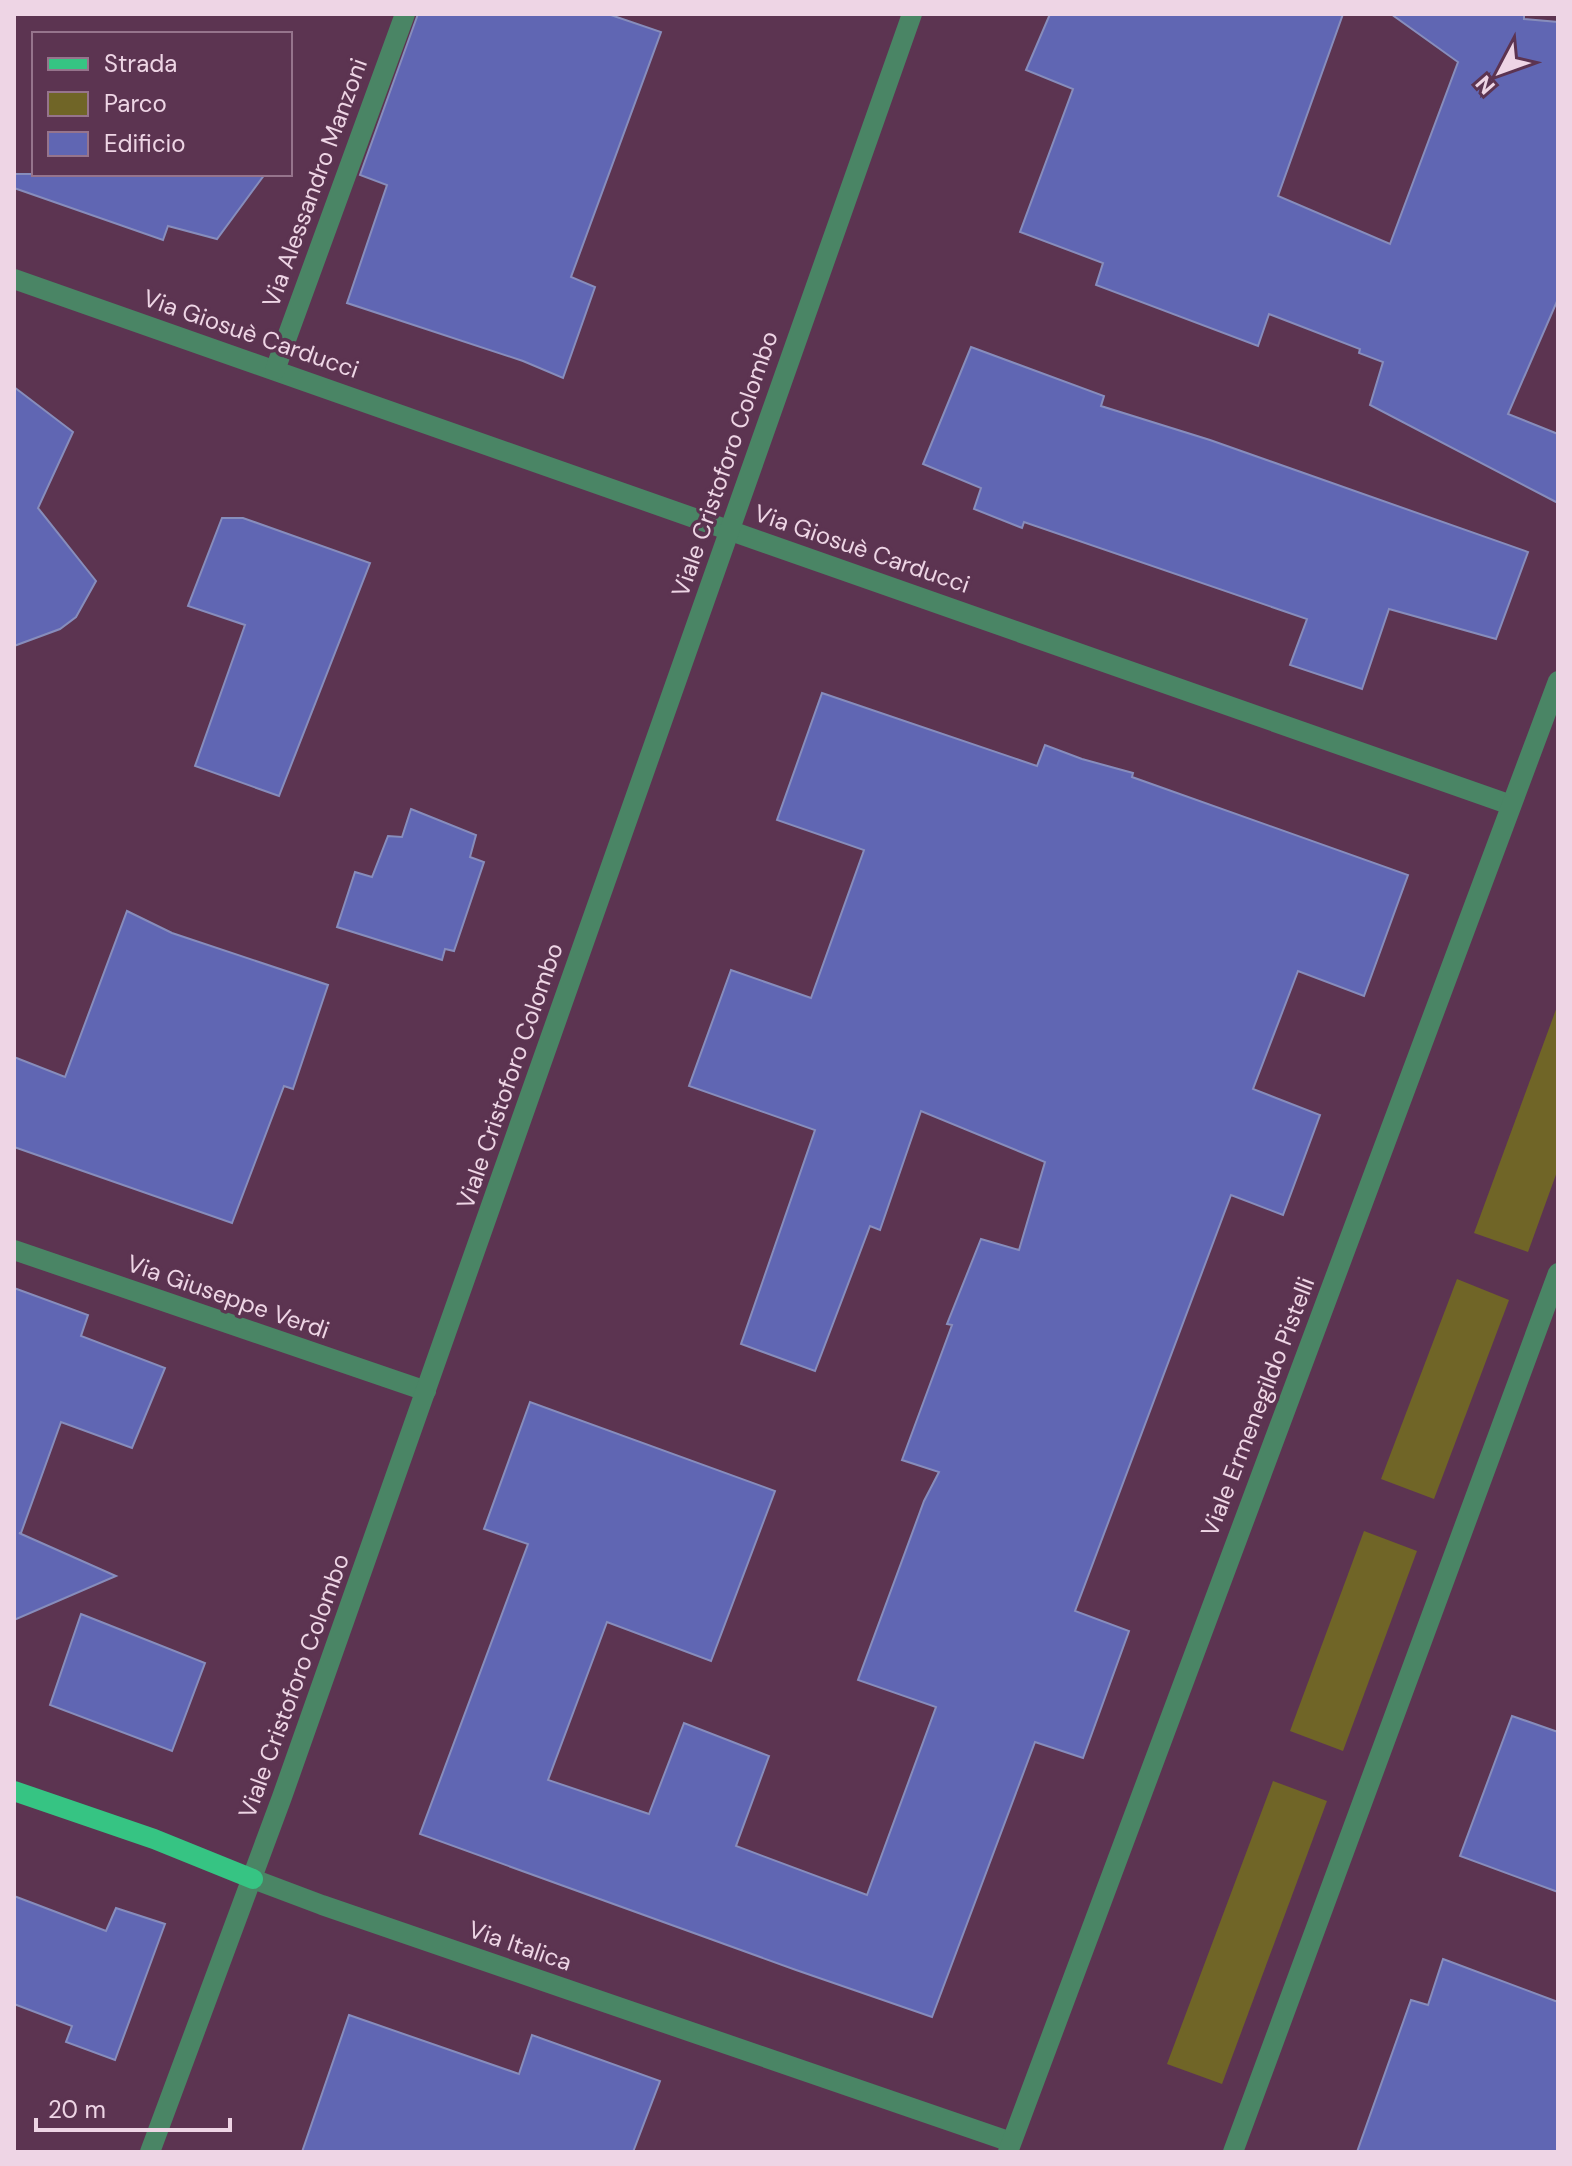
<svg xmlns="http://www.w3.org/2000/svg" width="1572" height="2166" font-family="'DM Sans',sans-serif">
  <rect width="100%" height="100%" fill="#5c3451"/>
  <g fill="#706527">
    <polygon points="1558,1004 1558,1169 1528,1252 1474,1233"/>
    <polygon points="1457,1279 1509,1300 1434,1499 1381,1479"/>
    <polygon points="1364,1531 1417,1551 1343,1751 1290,1731"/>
    <polygon points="1273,1781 1327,1801 1222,2084 1167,2064"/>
  </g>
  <g fill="#6066b3" stroke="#878dbc" stroke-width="2">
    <polygon points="418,14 608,14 661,32 571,277 595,287 563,378 523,361 347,303 387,185 360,175"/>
    <polygon points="1050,14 1343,14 1278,196 1390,244 1458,62 1391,14 1524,14 1524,19 1558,22 1558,299 1508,414 1558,434 1558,503 1370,405 1383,362 1359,353 1360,349 1269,314 1258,346 1096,285 1103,263 1020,232 1073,89 1026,70"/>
    <polygon points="14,174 265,174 217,239 168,226 163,240 14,188"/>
    <polygon points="971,347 1104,396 1101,406 1210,440 1528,552 1496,639 1389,609 1362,689 1290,665 1307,619 1024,522 1022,528 974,509 981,488 923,464"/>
    <polygon points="14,387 73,432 38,508 96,581 76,617 60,629 14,646"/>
    <polygon points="222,518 243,518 370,563 279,796 195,766 245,625 188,606"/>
    <polygon points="822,693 1037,766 1045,745 1082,759 1133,773 1132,777 1408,875 1364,996 1298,971 1253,1089 1320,1115 1283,1215 1231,1195 1075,1611 1129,1631 1083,1758 1035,1742 932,2017 796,1970 420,1834 528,1544 484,1529 530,1402 775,1491 711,1661 607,1622 548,1780 649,1814 684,1723 769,1756 736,1846 867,1895 936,1707 858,1680 924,1501 939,1472 902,1460 952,1325 947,1324 981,1239 1019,1250 1045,1162 921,1111 880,1230 870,1226 815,1371 741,1344 815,1130 689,1086 731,970 811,998 864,850 777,820"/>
    <polygon points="411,809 476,835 470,857 484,862 454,951 445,949 442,960 337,927 355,872 372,877 388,836 402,837"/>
    <polygon points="127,911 172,933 328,985 293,1089 284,1086 232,1223 14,1147 14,1057 65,1077"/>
    <polygon points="14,1288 88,1315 81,1336 165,1368 132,1448 61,1422 21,1533 19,1533 116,1576 14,1620"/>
    <polygon points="81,1614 205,1663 172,1751 50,1705"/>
    <polygon points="1512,1716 1558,1732 1558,1892 1460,1856"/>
    <polygon points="14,1896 106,1931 116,1908 165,1924 115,2060 66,2042 72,2026 14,2004"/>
    <polygon points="1443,1959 1558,2002 1558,2152 1357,2152 1411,2000 1428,2005"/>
    <polygon points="349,2015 519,2074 532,2035 660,2081 633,2152 302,2152"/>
  </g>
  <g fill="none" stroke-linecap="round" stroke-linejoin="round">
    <g stroke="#4a8565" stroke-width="20">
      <polyline points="14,279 1511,805"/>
      <polyline points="275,370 405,14"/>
      <polyline points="14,1250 426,1391"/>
      <polyline points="253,1879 322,1905 1011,2142"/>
      <polyline points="150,2152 282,1797 912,14"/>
      <polyline points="1008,2152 1558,681"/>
      <polyline points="1233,2152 1558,1273"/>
    </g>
    <polyline stroke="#36c483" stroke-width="20" points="14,1791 154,1839 253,1879"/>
  </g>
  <g text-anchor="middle" stroke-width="7" stroke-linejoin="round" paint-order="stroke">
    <g font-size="24" fill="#eed5e5" stroke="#5c3451">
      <text transform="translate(315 183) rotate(-70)" y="8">Via Alessandro Manzoni</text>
      <text transform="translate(251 334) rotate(19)" y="8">Via Giosuè Carducci</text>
      <text transform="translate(725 464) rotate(-71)" y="8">Viale Cristoforo Colombo</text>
      <text transform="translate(862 549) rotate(19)" y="8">Via Giosuè Carducci</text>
      <text transform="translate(510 1076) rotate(-71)" y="8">Viale Cristoforo Colombo</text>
      <text transform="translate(228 1297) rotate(19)" y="8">Via Giuseppe Verdi</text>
      <text transform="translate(1258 1407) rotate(-69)" y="8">Viale Ermenegildo Pistelli</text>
      <text transform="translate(294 1686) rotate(-70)" y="8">Viale Cristoforo Colombo</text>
      <text transform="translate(520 1946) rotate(19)" y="8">Via Italica</text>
    </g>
  </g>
  <rect width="1572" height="2166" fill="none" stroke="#eed5e5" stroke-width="32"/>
  <rect x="32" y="32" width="260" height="144" fill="#5c3451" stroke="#96748c" stroke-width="2"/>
  <rect x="48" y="58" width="40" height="12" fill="#36c483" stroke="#96748c" stroke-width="2"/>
  <text x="104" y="72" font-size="24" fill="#eed5e5">Strada</text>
  <rect x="48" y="92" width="40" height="24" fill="#706527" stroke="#96748c" stroke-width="2"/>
  <text x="104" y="112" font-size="24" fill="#eed5e5">Parco</text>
  <rect x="48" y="132" width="40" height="24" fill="#6066b3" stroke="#96748c" stroke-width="2"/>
  <text x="104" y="152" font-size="24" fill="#eed5e5">Edificio</text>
  <g transform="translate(1500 72) rotate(229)" stroke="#5c3451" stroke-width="6" paint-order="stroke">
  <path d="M0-6L14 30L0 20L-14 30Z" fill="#eed5e5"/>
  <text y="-12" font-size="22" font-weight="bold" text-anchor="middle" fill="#eed5e5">N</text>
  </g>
  <path d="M36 2118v12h194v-12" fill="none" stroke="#eed5e5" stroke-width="4"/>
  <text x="48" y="2118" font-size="24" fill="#eed5e5" stroke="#5c3451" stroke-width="6" paint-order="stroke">20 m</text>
</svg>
